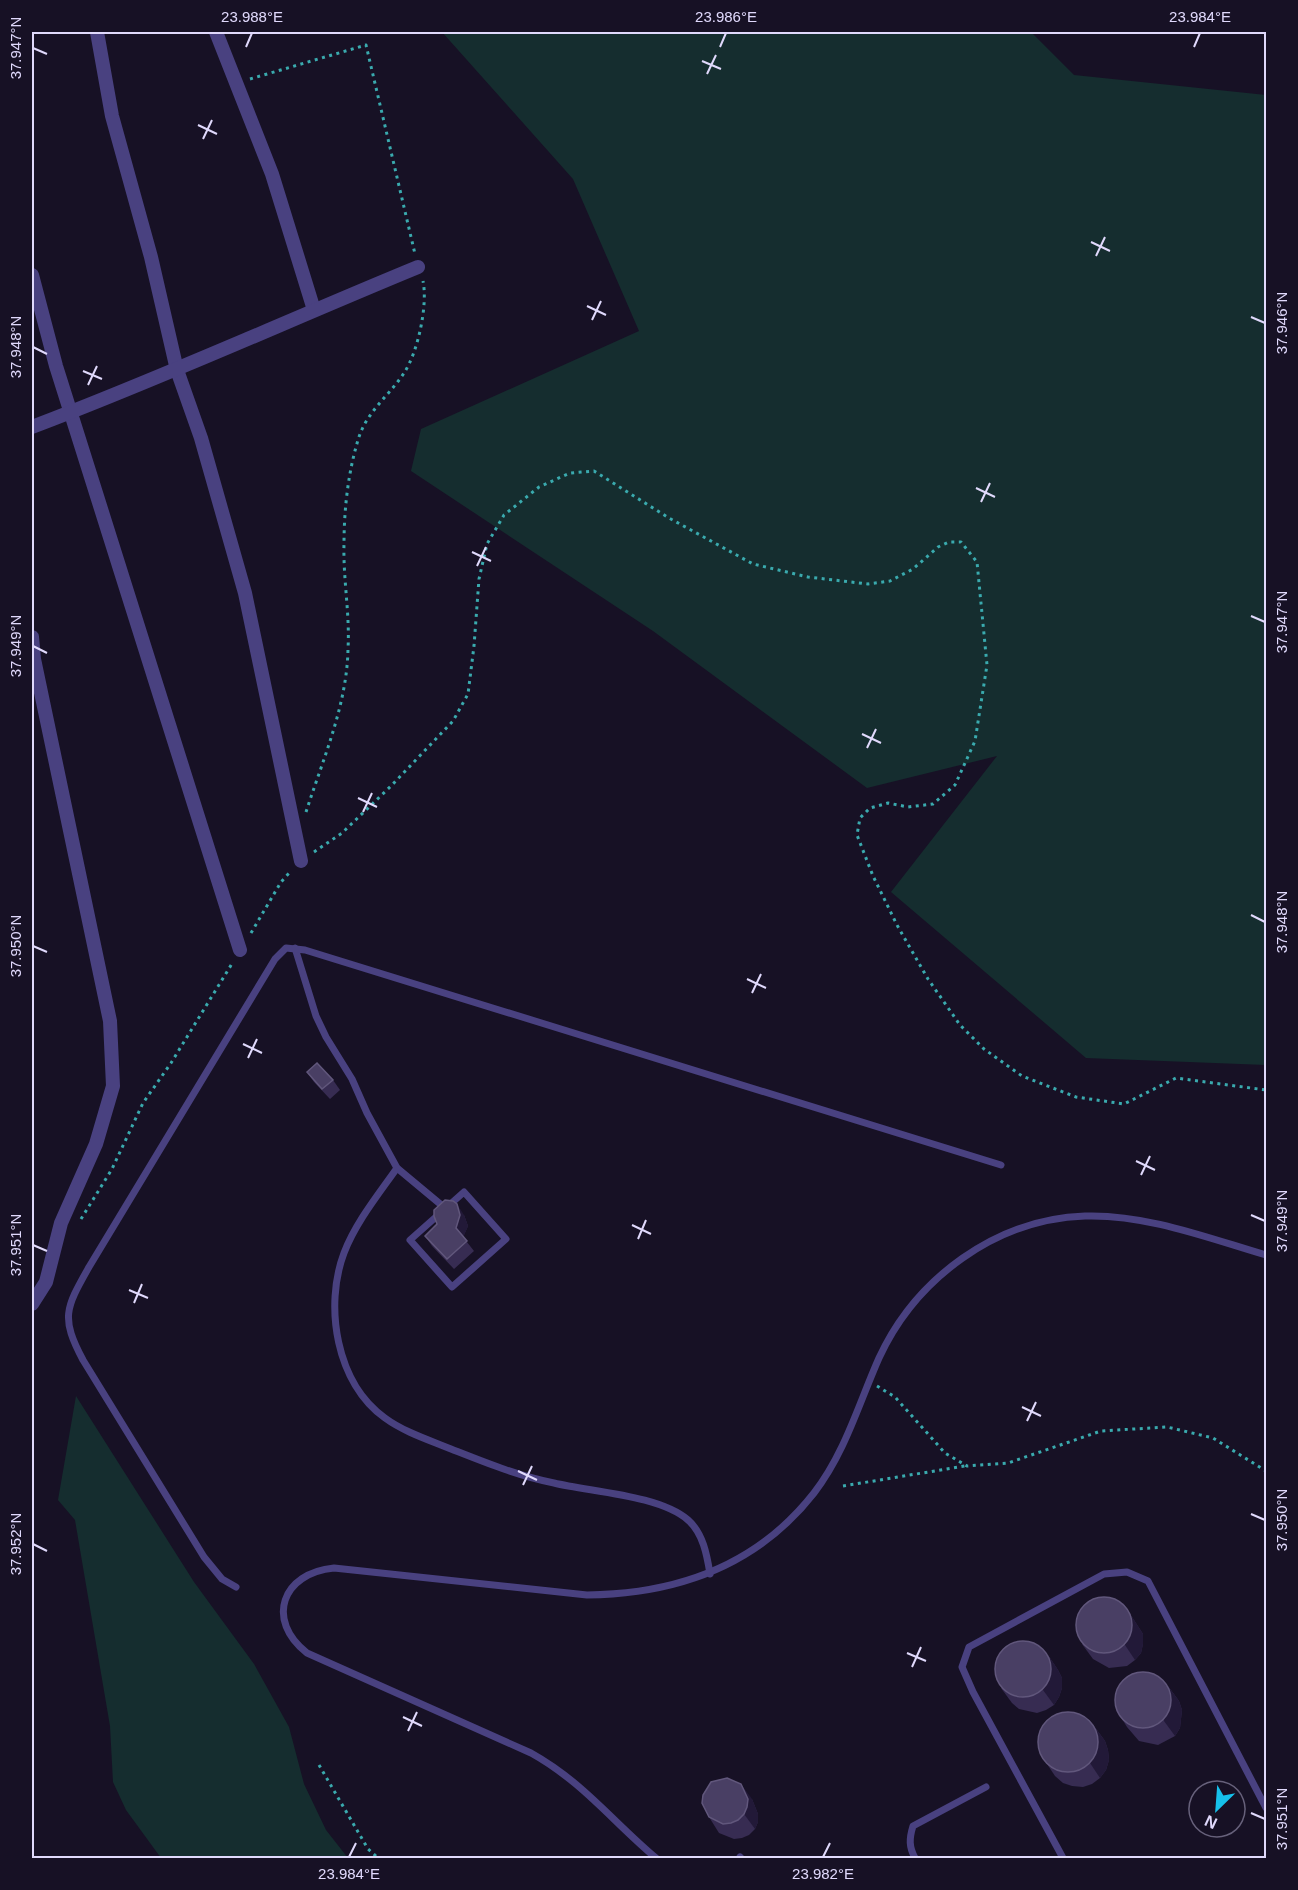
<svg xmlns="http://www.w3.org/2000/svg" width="1298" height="1890" font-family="Helvetica,sans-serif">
  <rect width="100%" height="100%" fill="#171125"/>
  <g fill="#152d2f">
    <polygon points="442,32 1031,32 1074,75 1266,95 1266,1065 1086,1058 891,892 997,756 867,788 653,631 411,471 421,429 639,331 573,179"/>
    <polygon points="76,1396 194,1582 254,1664 289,1727 304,1784 326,1830 348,1858 161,1858 126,1810 113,1782 110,1726 75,1520 58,1500"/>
  </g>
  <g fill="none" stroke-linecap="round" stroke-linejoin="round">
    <g stroke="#3aaaae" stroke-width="3" stroke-dasharray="3 4.5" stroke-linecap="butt">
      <polyline points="250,79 366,45 415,254"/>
      <path d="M306,812C323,759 347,705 348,649C350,614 343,579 344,544C344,510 348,473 358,440C366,412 389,396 404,373C418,352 428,305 423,281"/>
      <polyline points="314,852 342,833 391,786 453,721 468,694 474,646 479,579 487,544 504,515 539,487 570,473 594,471 669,518 753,564 808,577 868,584 890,581 913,569 938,547 949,542 961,542 977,562 987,665 975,741 955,785 933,804 908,807 888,803 870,808 860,818 857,835 873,876 897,925 928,979 960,1025 984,1049 1022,1076 1076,1097 1124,1104 1176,1078 1266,1090"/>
      <polyline points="251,933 281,882 291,871"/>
      <polyline points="81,1219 112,1169 143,1103 171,1063 233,962"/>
      <polyline points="877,1386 895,1397 945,1453 967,1466 1008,1463 1101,1431 1167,1427 1213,1438 1266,1471"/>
      <polyline points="843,1486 965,1466"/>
      <polyline points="319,1765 368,1849 378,1858"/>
    </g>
    <g stroke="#494180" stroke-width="7">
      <polyline points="295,948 316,1016 326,1037 352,1079 367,1113 397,1168 445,1208"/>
      <path d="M397,1168C378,1195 356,1222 344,1253C324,1306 336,1383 385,1418C404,1432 429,1440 451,1449C484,1462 518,1476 554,1483C591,1492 659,1495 688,1520C703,1533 707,1555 710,1574"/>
      <polygon points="464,1192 506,1239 452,1287 410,1240"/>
      <path d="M236,1587L222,1579L204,1557L83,1360C60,1317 66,1308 89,1267L275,959L286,948L305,950L1001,1165"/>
      <polyline points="740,1857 741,1858"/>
      <path d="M656,1858C612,1821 583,1782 531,1753L307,1653C265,1620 282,1573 334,1568L587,1595C677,1594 757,1566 814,1493C845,1453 859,1403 879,1358C916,1278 996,1219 1085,1216C1146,1214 1208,1238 1266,1255"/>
      <path d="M915,1858C909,1847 909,1839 913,1826L986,1787"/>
      <polyline points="1063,1858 973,1692 962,1667 969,1647 1104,1574 1127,1572 1148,1581 1266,1808"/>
    </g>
    <g stroke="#494180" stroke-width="14">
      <polyline points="97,32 112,116 151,257 177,370 201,438 245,593 301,861"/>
      <polyline points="216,32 272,174 314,310"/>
      <polyline points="32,275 56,366 240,950"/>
      <path d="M32,427C162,378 289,320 418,267"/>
      <polyline points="32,637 34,659 110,1021 113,1086 96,1144 61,1223 46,1282 32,1304"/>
    </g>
  </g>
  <g fill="#372c52">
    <polygon points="307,1072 333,1080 340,1090 330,1099 314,1082"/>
    <polygon points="464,1215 468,1226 463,1237 474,1251 454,1269 432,1246 425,1236 437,1224"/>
    <polygon points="1123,1603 1143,1634 1143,1644 1141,1653 1135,1660 1127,1666 1109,1668 1093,1659 1082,1644"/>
    <polygon points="1048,1655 1058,1670 1062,1678 1062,1688 1059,1697 1054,1705 1046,1710 1037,1713 1019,1709 1012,1703 1001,1688"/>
    <polygon points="1168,1686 1179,1701 1182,1710 1180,1728 1175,1736 1158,1745 1139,1741 1127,1727 1117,1711"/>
    <polygon points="1094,1726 1105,1741 1108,1750 1109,1760 1106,1770 1100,1778 1092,1784 1083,1787 1072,1786 1063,1783 1055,1776 1045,1761"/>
    <polygon points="752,1799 758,1814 758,1822 755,1829 749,1835 742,1838 734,1839 719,1833 709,1817"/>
  </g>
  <g fill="#221938">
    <polygon points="457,1204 464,1215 468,1226 463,1238 456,1228"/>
    <polygon points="1123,1603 1143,1634 1143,1644 1141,1653 1135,1660 1125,1645"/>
    <polygon points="1048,1655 1058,1670 1062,1678 1062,1688 1059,1697 1054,1705 1043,1690"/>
    <polygon points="1168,1686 1179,1701 1182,1710 1180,1728 1175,1736 1164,1721"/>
    <polygon points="1094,1726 1105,1741 1108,1750 1109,1760 1106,1770 1100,1778 1090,1763"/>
    <polygon points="741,1784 752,1799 758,1814 758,1822 755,1829 744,1814"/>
  </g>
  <g fill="#493f64" stroke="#61577c" stroke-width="1.5">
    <polygon points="317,1063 333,1080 322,1089 307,1072"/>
    <polygon points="445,1200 453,1201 457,1204 460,1215 456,1228 467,1241 447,1259 425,1236 437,1224 434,1216 434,1210"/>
    <circle cx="1104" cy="1625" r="28"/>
    <circle cx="1023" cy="1669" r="28"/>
    <circle cx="1143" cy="1700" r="28"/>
    <circle cx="1068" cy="1742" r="30"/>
    <polygon points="727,1778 741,1784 748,1799 747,1807 744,1814 738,1820 731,1823 723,1824 709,1817 702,1803 703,1795 711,1782"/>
  </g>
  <path fill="none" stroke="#e0d9fc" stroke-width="2" d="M246,47L252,33M720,47L726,33M1194,47L1200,33M33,48L47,54M702,61L721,69M707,74L716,55M198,125L217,134M203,139L212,120M1091,242L1110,251M1096,256L1105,237M587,306L606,315M1251,317L1265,323M592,320L601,301M33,347L47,354M83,371L102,379M88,385L97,366M976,488L995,497M981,502L990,483M472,552L491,561M477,566L486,547M1251,616L1265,622M33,646L47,653M862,734L881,743M867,748L876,729M358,798L377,807M363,812L372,793M1251,915L1265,922M33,946L47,952M747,979L766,988M752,993L761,974M243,1044L262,1053M248,1058L257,1039M1136,1161L1155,1170M1141,1175L1150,1156M1251,1215L1265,1221M632,1225L651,1234M638,1239L646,1220M33,1245L47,1251M129,1290L148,1298M134,1303L142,1284M1022,1407L1041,1416M1027,1421L1036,1402M518,1471L537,1480M523,1485L532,1466M1251,1514L1265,1520M33,1544L47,1551M907,1653L926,1661M912,1667L921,1647M403,1717L422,1726M408,1731L417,1712M1251,1813L1265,1819M349,1857L356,1843M823,1857L830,1843"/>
  <rect width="1298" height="1890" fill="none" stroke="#171125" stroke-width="66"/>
  <g transform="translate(1217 1809) rotate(205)"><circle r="28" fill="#171125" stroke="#67617b" stroke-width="1.5"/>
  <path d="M0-4.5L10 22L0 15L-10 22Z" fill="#16c1eb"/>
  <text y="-9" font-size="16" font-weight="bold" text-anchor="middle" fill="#e0d9fc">N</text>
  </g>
  <rect x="33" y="33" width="1232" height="1824" fill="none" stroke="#e0d9fc" stroke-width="2"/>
  <g font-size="15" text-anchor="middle" fill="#e0d9fc">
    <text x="252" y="22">23.988°E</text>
    <text x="726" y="22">23.986°E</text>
    <text x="1200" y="22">23.984°E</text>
    <text transform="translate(16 48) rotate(-90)" y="5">37.947°N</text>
    <text transform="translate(1282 323) rotate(-90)" y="5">37.946°N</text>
    <text transform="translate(16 347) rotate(-90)" y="5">37.948°N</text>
    <text transform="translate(1282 622) rotate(-90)" y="5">37.947°N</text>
    <text transform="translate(16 646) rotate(-90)" y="5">37.949°N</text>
    <text transform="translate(1282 922) rotate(-90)" y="5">37.948°N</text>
    <text transform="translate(16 946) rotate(-90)" y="5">37.950°N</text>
    <text transform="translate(1282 1221) rotate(-90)" y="5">37.949°N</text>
    <text transform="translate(16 1245) rotate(-90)" y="5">37.951°N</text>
    <text transform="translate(1282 1520) rotate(-90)" y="5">37.950°N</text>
    <text transform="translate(16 1544) rotate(-90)" y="5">37.952°N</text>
    <text transform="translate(1282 1819) rotate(-90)" y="5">37.951°N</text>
    <text x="349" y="1879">23.984°E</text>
    <text x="823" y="1879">23.982°E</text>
  </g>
</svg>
